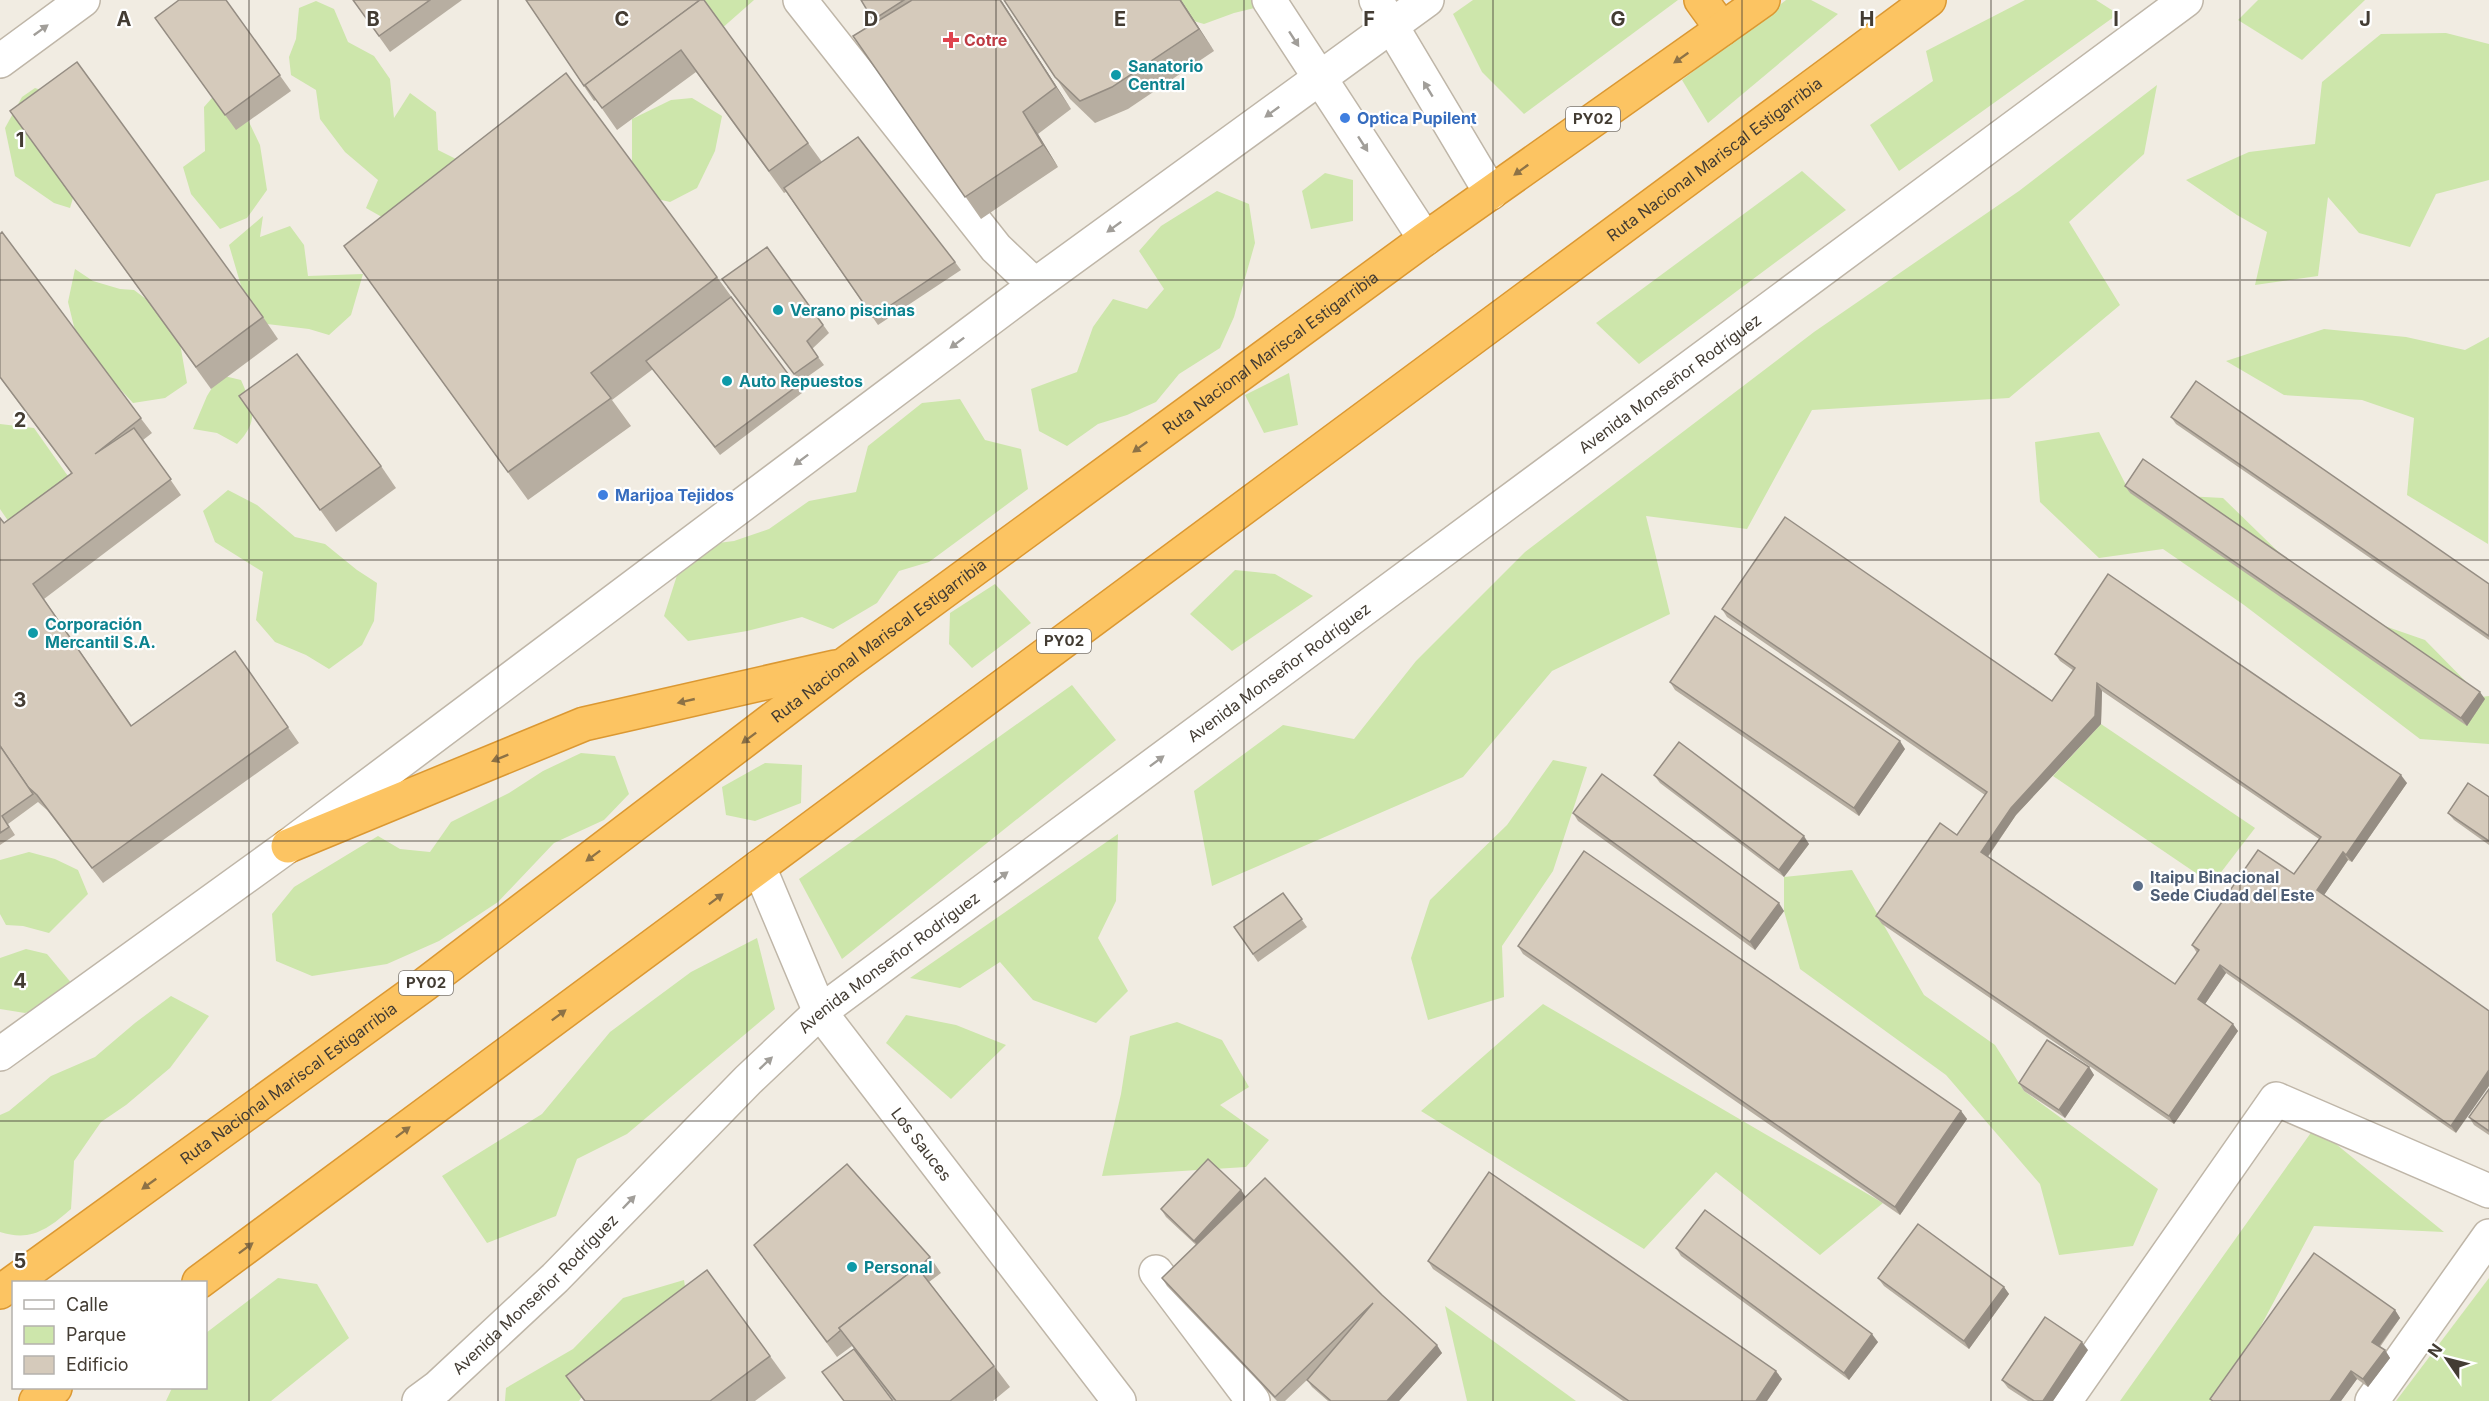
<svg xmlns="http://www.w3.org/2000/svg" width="2489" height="1401" font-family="Inter,sans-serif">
  <rect width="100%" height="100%" fill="#f1ece2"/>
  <g fill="#cde6ab">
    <polygon points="642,0 754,0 712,37"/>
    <polygon points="1176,0 1288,0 1234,13 1204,24 1183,18"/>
    <polygon points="1473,0 1678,0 1524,114 1482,72 1453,14"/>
    <polygon points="1786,0 1811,0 1838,14 1708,123 1682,80"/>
    <polygon points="2025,0 2096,0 2118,14 1899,171 1870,125 1933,81 1926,51"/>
    <polygon points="2258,0 2365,0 2302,60 2238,20"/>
    <polygon points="316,1 334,9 348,42 374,56 390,79 394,118 410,93 436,112 438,150 460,161 396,225 366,208 378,180 345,152 320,119 316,90 291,75 289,57 296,39 299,8"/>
    <polygon points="2446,33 2489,44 2489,180 2436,194 2410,247 2359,233 2328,197 2318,276 2255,285 2267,232 2237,215 2186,180 2249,152 2315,144 2322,82 2381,34"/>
    <polygon points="2157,85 2144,154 2069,222 2120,305 2009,398 1812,410 1747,529 1646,516 1670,614 1552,671 1463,777 1212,886 1194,791 1283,725 1354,739 1416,661 1525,552 1814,332 2019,191"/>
    <polygon points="35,88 47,92 76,188 70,208 54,203 15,176 5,128 22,97"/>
    <polygon points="219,90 238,99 260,145 267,190 247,218 220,229 191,194 183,167 205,151 204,107"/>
    <polygon points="692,98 722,116 715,151 697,188 670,202 632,193 632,119 671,100"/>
    <polygon points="1802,171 1846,210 1639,364 1596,323"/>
    <polygon points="1325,173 1353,180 1353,221 1311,229 1302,191"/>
    <polygon points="1217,191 1249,204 1255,243 1234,317 1220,348 1179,374 1156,402 1127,415 1098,424 1067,446 1039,431 1031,389 1077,372 1093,327 1113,299 1147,309 1164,289 1139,251 1161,226"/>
    <polygon points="263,216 260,237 290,226 304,245 308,276 363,274 351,315 329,335 309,329 267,324 242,289 229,245"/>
    <polygon points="75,269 93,281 120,289 134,290 158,308 178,332 187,383 165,398 133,403 78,343 68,302"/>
    <polygon points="2324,329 2406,337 2465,350 2489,337 2488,544 2407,495 2414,418 2362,400 2284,395 2226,361"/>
    <polygon points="1289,373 1298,425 1264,433 1245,395"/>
    <path d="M220,375L241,380C253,408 260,420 237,444L217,433L193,429L207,396Z"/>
    <polygon points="960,399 985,440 1021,449 1028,489 929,562 899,571 877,603 833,629 802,617 747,631 688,641 664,616 686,547 734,541 769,529 809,501 856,492 868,446 922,403"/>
    <polygon points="0,424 34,428 70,479 11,525 0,509"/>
    <polygon points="2099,432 2130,493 2223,498 2301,574 2376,623 2425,640 2481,697 2489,696 2489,744 2420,739 2244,605 2163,549 2099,558 2040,502 2035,442"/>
    <polygon points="228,490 257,505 295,537 325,544 357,570 377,583 374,621 362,645 329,669 306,655 275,642 256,620 263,572 215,542 203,511"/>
    <polygon points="1235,570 1275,574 1313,596 1232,651 1190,614"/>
    <polygon points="995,584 1031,623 972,668 949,644 950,613"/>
    <polygon points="1072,685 1116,740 842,959 799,879"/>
    <polygon points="2101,724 2255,828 2212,884 2053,776"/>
    <polygon points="581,753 615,756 629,794 604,820 554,843 498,902 439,941 387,964 312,976 276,961 272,914 294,887 378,836 400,849 430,852 451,822 509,793 543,771"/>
    <polygon points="1553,760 1587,767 1553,871 1502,946 1504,997 1428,1020 1411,958 1430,900 1507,825"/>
    <polygon points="765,763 802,765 801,803 755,821 726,815 722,787"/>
    <polygon points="1118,834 1116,901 1098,938 1128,991 1096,1023 1033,1000 1000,962 960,988 910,978"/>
    <polygon points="29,852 55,859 78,870 88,894 49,933 23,926 6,925 0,914 0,860"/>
    <polygon points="1852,870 1924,995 1995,1045 2024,1091 2158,1189 2133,1246 2059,1255 2040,1184 1946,1075 1800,969 1784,911 1784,877"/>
    <polygon points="757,938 775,1009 627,1134 577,1159 556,1216 487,1243 442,1176 542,1114 610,1032 691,972"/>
    <polygon points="26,949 47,954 73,985 54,1002 25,1013 0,1009 0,958"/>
    <path d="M171,996L209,1016L170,1068L126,1105L101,1122L74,1161L71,1209C48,1229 31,1242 0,1232V1115L9,1111L51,1076L95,1057L135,1023Z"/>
    <polygon points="1543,1004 1883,1203 1820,1255 1716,1172 1644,1249 1421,1111"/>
    <polygon points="906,1015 956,1025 1006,1045 951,1099 886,1043"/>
    <polygon points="1177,1022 1222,1040 1249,1087 1220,1105 1269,1140 1246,1167 1102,1176 1121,1094 1130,1036"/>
    <polygon points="2315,1127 2444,1232 2314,1226 2221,1401 2120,1401"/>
    <polygon points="278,1278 317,1284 349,1338 271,1401 166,1401 172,1388 206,1388 206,1333"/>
    <polygon points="2489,1278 2489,1401 2396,1401"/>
    <polygon points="684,1280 693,1340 581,1398 579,1401 505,1401 506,1388 573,1349 623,1298"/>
    <polygon points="1445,1306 1576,1401 1467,1401"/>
  </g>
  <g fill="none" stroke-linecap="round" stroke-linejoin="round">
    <g stroke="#bfb6a8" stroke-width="36">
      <g id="minor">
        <polyline points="800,0 996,248 1035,285"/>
        <polyline points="1269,0 1425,239"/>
        <polyline points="1376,0 1491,193"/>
        <polyline points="0,61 83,0"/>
        <path id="s1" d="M759,867L820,1012L1119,1401"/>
        <polyline points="0,1054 288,846 1035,285 1427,0"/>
        <polyline points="1156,1272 1253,1401"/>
        <path id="s2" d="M419,1401L438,1387L555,1278L748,1080L820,1012C1275,674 1732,339 2186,0"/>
        <polyline points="2065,1401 2276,1099 2489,1191"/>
        <polyline points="2372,1401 2489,1236"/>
      </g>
    </g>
    <g stroke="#db9832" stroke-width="36">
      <g id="highway">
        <polyline points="1701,0 1722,29"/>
        <polyline points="288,846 584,724 835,667"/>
        <path id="s3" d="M199,1282L1929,0"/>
        <path id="s4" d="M0,1292L424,985L845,664L1425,239L1763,0"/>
        <polyline points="36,1401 55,1388"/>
      </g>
    </g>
    <use href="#minor" stroke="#fff" stroke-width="33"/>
    <use href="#highway" stroke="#fcc462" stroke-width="33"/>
  </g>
  <g fill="#b7aea1" fill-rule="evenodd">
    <polygon points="226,0 291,91 236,130 155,18"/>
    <polygon points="353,0 462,0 390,52"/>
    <polygon points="526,0 704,0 822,162 955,262 961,270 878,325 786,192 784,193 696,72 617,130 596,100 594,101"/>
    <polygon points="861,0 1001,0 1071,109 1038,134 1058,167 981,219 853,36 875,22"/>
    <polygon points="1004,0 1181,0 1214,51 1128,109 1095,123 1070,99"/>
    <polygon points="10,111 263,317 278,339 211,389"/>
    <polygon points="0,234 152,433 143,440 181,495 44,599 132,726 235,651 299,743 103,883 47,810 38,802 8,824 15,835 0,845 0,518 4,523 71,473 0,378"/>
    <polygon points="344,246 717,277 802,393 720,455 653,369 612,400 631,426 528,500"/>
    <polygon points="767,247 829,333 812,349 824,365 800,382 727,287"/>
    <polygon points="239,396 381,466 396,488 336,532"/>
    <polygon points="2171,417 2489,584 2489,640 2176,424"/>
    <polygon points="2125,486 2485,699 2467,726 2130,493"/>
    <path d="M1722,609L2052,701L2074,671L2060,661L2055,654L2407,783L2352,862L2348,860L2324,895L2456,1133L2226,973L2205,1004L2238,1031L2174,1124L1882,924L1876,916L1957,835L1985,795L1727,617ZM2102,691L2319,839L2294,874L2192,945L2197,953L2175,984L1988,857L2016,815L2101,724Z"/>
    <polygon points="1670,682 1905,749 1859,816 1675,690"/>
    <polygon points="1654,775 1809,844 1784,877 1660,783"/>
    <polygon points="2489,797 2489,845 2454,820 2448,813"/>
    <polygon points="1573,813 1784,911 1755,950 1578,821"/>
    <polygon points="1283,893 1307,927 1258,962 1234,927"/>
    <polygon points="1518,946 1961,1111 1967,1119 1900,1215 1523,954"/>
    <polygon points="2089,1067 2094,1075 2065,1118 2024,1091 2019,1083"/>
    <polygon points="2489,1089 2489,1135 2474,1125 2469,1117"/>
    <polygon points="1241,1190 1246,1197 1382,1295 1442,1353 1399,1401 1328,1401 1312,1387 1307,1380 1285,1401 1277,1401 1167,1286 1162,1278 1196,1245 1166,1217 1161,1209"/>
    <polygon points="754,1245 930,1257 941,1273 929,1282 994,1366 1010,1387 993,1401 894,1401 852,1346 837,1357"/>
    <polygon points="1676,1248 1878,1342 1849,1380 1681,1256"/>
    <polygon points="1428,1261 1782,1379 1767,1401 1623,1401 1433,1269"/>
    <polygon points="1878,1278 2004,1287 2009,1294 1969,1349 1884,1286"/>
    <polygon points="2395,1310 2400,1318 2380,1347 2385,1350 2390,1358 2368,1387 2357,1379 2341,1401 2212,1401 2210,1399"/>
    <polygon points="2088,1350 2053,1401 2028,1401 2008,1388 2002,1380"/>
    <polygon points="770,1356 786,1378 755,1401 584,1401 566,1376"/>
  </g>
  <g fill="#958d83">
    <polygon points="1000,0 1001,0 1071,109 1056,87"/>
    <polygon points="1180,0 1181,0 1214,51 1199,29"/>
    <polygon points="1023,112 1038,134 1058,167 1043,145"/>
    <polygon points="2097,683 2102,691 2101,724 2016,815 1986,859 1981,852"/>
    <polygon points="2480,692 2485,699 2467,726 2461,718"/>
    <polygon points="1900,741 1905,749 1859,816 1854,808"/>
    <polygon points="2401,775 2407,783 2352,862 2346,855"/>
    <polygon points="1804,836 1809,844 1784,877 1779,870"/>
    <polygon points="2343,852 2348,860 2322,898 2317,890"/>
    <polygon points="1779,903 1784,911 1755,950 1750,942"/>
    <polygon points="2220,965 2226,973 2203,1007 2198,999"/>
    <polygon points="2233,1024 2238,1031 2174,1124 2169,1116"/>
    <polygon points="2089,1067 2094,1075 2065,1118 2059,1110"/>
    <polygon points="2489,1070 2489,1086 2456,1133 2451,1126"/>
    <polygon points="1961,1111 1967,1119 1900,1215 1895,1207"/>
    <polygon points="1241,1190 1246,1198 1200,1248 1194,1241"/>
    <polygon points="2004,1287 2009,1294 1969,1349 1964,1341"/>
    <polygon points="2395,1310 2400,1318 2377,1349 2372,1342"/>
    <polygon points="1872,1334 1878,1342 1849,1380 1844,1373"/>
    <polygon points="2082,1342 2088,1350 2053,1401 2043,1401"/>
    <polygon points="1437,1345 1442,1353 1399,1401 1387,1401"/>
    <polygon points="2385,1350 2390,1358 2368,1387 2363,1379"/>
    <polygon points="1776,1371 1782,1379 1767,1401 1756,1401"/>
    <polygon points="2351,1371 2357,1379 2341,1401 2330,1401"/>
  </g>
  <g fill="#d5cabb" stroke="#958d83" stroke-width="1.5" fill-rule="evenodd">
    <polygon points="179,0 226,0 280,75 225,115 155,18"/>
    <polygon points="353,0 430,0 379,36"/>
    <polygon points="526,0 700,0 584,86"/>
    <polygon points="700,0 704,0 808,143 769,171 681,50 602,108 585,85"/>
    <polygon points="861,0 904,0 873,20"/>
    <polygon points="912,0 1000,0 1056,87 1023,112 1043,145 965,197 853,36"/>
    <polygon points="1004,0 1180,0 1199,29 1112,87 1080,101 1055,77"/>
    <polygon points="77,62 263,317 196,367 10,111"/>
    <polygon points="566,73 717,277 591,373 611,398 508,472 344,246"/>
    <polygon points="858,137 955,262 873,317 784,188"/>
    <polygon points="2,232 141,418 95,454 134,428 171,479 33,584 131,726 235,651 288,727 92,868 37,795 28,787 0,746 0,518 4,523 72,473 0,377 0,234"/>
    <polygon points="767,247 823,325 807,341 818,357 794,374 722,279"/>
    <polygon points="731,297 797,386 715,447 646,361"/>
    <polygon points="297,354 381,466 320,510 239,396"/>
    <polygon points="2196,381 2489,584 2489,636 2171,417"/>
    <polygon points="2143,459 2480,692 2461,718 2125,486"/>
    <path d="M1785,517L2052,701L2075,668L2055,654L2108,574L2401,775L2346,855L2343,852L2317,890L2489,1011V1070L2451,1126L2220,965L2198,999L2233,1024L2169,1116L1876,916L1940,823L1957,835L1987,792L1722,609ZM2097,683L2321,837L2294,874L2258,850L2192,945L2199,950L2175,984L1981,852L2011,808L2095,716Z"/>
    <polygon points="1715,616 1900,741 1854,808 1670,682"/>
    <polygon points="1679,742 1804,836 1779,870 1654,775"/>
    <polygon points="0,746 33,794 2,816 9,827 0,833"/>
    <polygon points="1602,774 1779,903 1750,942 1573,813"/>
    <polygon points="2468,783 2489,797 2489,841 2448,813"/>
    <polygon points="1584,851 1961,1111 1895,1207 1518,946"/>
    <polygon points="1283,893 1302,919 1253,954 1234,927"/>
    <polygon points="2047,1040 2089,1067 2059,1110 2019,1083"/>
    <polygon points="2489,1089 2489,1131 2469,1117"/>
    <polygon points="1208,1159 1241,1190 1194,1241 1161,1209"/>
    <polygon points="847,1164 930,1257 918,1268 917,1267 839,1328 841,1330 827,1342 754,1245"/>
    <polygon points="1489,1172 1776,1371 1756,1401 1629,1401 1428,1261"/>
    <polygon points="1265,1178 1382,1295 1437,1345 1387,1401 1331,1401 1307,1380 1373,1303 1275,1397 1162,1278"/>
    <polygon points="1705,1210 1872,1334 1844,1373 1676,1248"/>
    <polygon points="1918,1224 2004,1287 1964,1341 1878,1278"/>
    <polygon points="2314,1253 2395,1310 2372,1342 2385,1350 2363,1379 2351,1371 2330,1401 2213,1401 2210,1399"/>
    <polygon points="917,1267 994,1366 950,1401 896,1401 839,1328"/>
    <polygon points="707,1270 770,1356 710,1401 585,1401 566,1376"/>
    <polygon points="2045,1317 2082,1342 2043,1401 2034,1401 2002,1380"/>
    <polygon points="854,1349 893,1401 844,1401 822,1372"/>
  </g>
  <defs><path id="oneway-solid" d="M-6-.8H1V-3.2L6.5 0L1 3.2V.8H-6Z" transform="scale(1.5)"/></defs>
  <g fill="#a19e99">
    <use href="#oneway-solid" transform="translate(41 30) rotate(-36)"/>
    <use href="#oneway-solid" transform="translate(1294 39) rotate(57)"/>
    <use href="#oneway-solid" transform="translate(1428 89) rotate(-121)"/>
    <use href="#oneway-solid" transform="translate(1272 112) rotate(144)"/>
    <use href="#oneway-solid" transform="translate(1363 144) rotate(57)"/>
    <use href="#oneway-solid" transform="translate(1114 227) rotate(144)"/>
    <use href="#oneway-solid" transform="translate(957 343) rotate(143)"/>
    <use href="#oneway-solid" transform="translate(801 460) rotate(143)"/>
    <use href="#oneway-solid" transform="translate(1157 761) rotate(-37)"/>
    <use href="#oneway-solid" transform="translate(1001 877) rotate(-37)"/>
    <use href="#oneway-solid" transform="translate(766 1063) rotate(-43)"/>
    <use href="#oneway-solid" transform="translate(629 1202) rotate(-46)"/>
  </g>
  <g fill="#8d7246">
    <use href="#oneway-solid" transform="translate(1681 58) rotate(145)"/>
    <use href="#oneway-solid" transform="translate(1521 170) rotate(144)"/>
    <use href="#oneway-solid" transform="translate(1140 447) rotate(144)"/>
    <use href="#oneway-solid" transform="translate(686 701) rotate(167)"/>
    <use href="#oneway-solid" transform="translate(749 738) rotate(143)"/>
    <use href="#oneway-solid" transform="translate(500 758) rotate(158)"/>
    <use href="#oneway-solid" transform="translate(593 856) rotate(143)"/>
    <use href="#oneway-solid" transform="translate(716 899) rotate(-37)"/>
    <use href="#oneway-solid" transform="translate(559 1015) rotate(-37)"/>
    <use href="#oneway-solid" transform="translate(403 1132) rotate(-37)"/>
    <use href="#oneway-solid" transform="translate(149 1184) rotate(144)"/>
    <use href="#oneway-solid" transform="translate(246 1248) rotate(-37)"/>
  </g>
  <path fill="none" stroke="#433c33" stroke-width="1.5" stroke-opacity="0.55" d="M249,0V1401M498,0V1401M747,0V1401M996,0V1401M1244,0V1401M1493,0V1401M1742,0V1401M1991,0V1401M2240,0V1401M0,280H2489M0,560H2489M0,841H2489M0,1121H2489"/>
  <path fill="#e0444e" stroke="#fff" stroke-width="2" d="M948 31h6v6h6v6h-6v6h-6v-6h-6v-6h6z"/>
  <g fill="#0f9aa8" stroke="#fff" stroke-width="2">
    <circle cx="1116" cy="75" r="6"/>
    <circle cx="778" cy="310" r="6"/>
    <circle cx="727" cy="381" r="6"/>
    <circle cx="33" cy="633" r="6"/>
    <circle cx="852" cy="1267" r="6"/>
  </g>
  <g fill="#3f7fe0" stroke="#fff" stroke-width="2">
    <circle cx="1345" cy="118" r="6"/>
    <circle cx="603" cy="495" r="6"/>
  </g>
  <circle fill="#5c6f8a" stroke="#fff" stroke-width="2" cx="2138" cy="886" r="6"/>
  <g text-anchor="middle" stroke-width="4.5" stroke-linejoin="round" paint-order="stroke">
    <g fill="#fff" stroke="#7b7670" stroke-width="1.5">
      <rect x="1566" y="107" width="54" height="24" rx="4.5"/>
      <rect x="1037" y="629" width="54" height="24" rx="4.5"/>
      <rect x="399" y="971" width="54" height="24" rx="4.5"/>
    </g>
    <g font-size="15" font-weight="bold" fill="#433c33">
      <text x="1593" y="124">PY02</text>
      <text x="1064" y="646">PY02</text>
      <text x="426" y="988">PY02</text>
    </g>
    <g font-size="16" font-weight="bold" fill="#be3a42" stroke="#fff" text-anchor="start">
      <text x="964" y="46">Cotre</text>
    </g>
    <g font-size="16" font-weight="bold" fill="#0d838f" stroke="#fff" text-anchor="start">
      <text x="1128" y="72">Sanatorio<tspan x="1128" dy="18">Central</tspan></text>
      <text x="790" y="316">Verano piscinas</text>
      <text x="739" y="387">Auto Repuestos</text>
      <text x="45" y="630">Corporación<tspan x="45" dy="18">Mercantil S.A.</tspan></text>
      <text x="864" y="1273">Personal</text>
    </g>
    <g font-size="16" font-weight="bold" fill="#366cbe" stroke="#fff" text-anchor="start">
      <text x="1357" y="124">Optica Pupilent</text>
      <text x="615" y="501">Marijoa Tejidos</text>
    </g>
    <g font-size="16" fill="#433c33" stroke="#fff">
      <text dy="6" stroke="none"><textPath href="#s3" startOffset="1886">Ruta Nacional Mariscal Estigarribia</textPath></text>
      <text dy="6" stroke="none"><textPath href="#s4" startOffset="1580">Ruta Nacional Mariscal Estigarribia</textPath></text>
      <text dy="6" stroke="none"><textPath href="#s2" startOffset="1616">Avenida Monseñor Rodríguez</textPath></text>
      <text dy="6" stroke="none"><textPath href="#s4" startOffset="1094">Ruta Nacional Mariscal Estigarribia</textPath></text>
      <text dy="6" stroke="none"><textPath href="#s2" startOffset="1130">Avenida Monseñor Rodríguez</textPath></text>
      <text dy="6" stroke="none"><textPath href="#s2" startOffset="644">Avenida Monseñor Rodríguez</textPath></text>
      <text dy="6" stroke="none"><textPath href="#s4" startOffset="356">Ruta Nacional Mariscal Estigarribia</textPath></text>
      <text dy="6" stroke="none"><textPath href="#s1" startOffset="324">Los Sauces</textPath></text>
      <text dy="6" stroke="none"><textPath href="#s2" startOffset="158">Avenida Monseñor Rodríguez</textPath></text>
    </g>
    <g font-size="16" font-weight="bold" fill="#4e5e75" stroke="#fff" text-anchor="start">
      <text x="2150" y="883">Itaipu Binacional<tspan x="2150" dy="18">Sede Ciudad del Este</tspan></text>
    </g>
  </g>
  <g font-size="20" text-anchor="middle" font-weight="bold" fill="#433c33" stroke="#fff" stroke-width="4.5" stroke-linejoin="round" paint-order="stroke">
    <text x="124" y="26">A</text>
    <text x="373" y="26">B</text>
    <text x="622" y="26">C</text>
    <text x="871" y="26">D</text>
    <text x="1120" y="26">E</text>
    <text x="1369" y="26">F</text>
    <text x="1618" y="26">G</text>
    <text x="1867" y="26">H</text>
    <text x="2116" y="26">I</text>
    <text x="2365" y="26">J</text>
    <text x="20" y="147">1</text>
    <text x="20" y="427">2</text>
    <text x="20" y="707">3</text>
    <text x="20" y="988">4</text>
    <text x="20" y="1268">5</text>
  </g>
  <rect x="12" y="1281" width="195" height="108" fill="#ffffff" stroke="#b4b1ad" stroke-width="1.5"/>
  <rect x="24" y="1300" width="30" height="9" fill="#ffffff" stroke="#b4b1ad" stroke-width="1.5"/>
  <text x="66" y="1311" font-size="18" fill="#433c33">Calle</text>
  <rect x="24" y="1326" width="30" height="18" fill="#cde6ab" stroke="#b4b1ad" stroke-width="1.5"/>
  <text x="66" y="1341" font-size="18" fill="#433c33">Parque</text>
  <rect x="24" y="1356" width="30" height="18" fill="#d5cabb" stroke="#b4b1ad" stroke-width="1.5"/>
  <text x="66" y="1371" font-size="18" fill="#433c33">Edificio</text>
  <g transform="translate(2447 1359) rotate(305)" stroke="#ffffff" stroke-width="4.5" paint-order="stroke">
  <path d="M0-4.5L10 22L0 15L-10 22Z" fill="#433c33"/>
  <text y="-9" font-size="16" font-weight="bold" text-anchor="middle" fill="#433c33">N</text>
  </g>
</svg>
